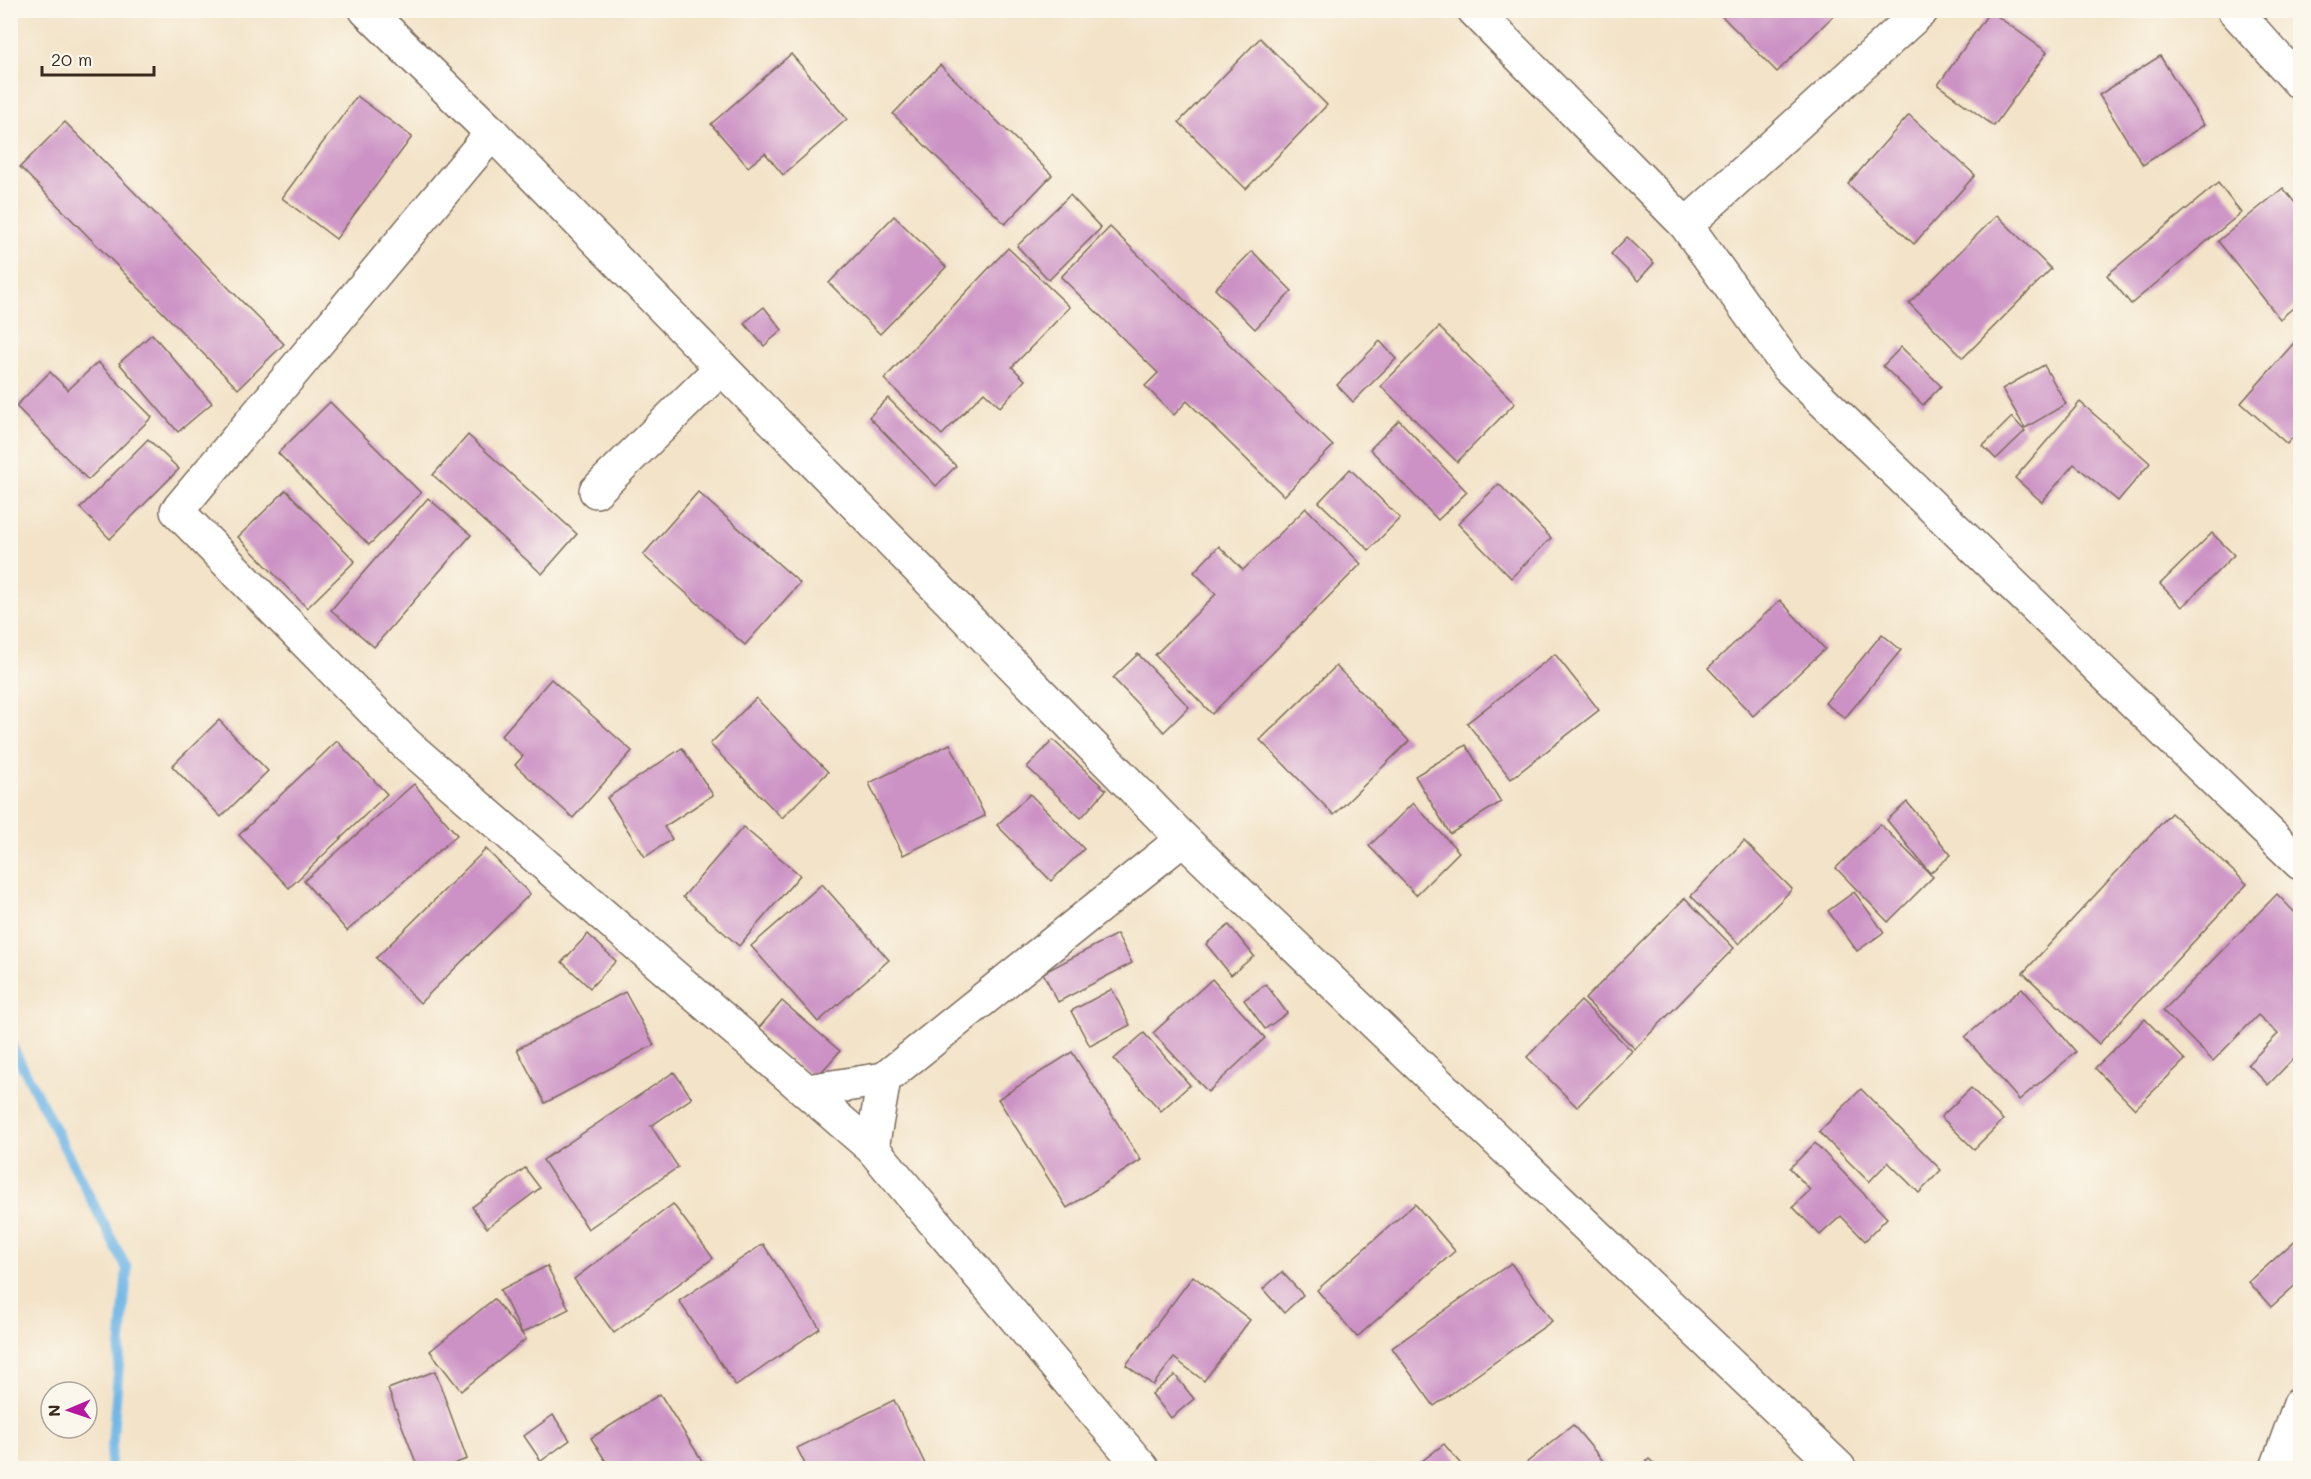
<svg xmlns="http://www.w3.org/2000/svg" width="2311" height="1479" font-family="Mali,sans-serif">
  <rect width="100%" height="100%" fill="#fbf7ec"/>
  <filter id="ink" filterUnits="userSpaceOnUse"><feTurbulence type="fractalNoise" baseFrequency=".0167" numOctaves="2"/><feDisplacementMap in="SourceGraphic" scale="12" xChannelSelector="R" yChannelSelector="G"/><feConvolveMatrix kernelMatrix="1 2 1 2 8 2 1 2 1" color-interpolation-filters="sRGB"/></filter>
  <filter id="wash" filterUnits="userSpaceOnUse"><feTurbulence type="fractalNoise" baseFrequency=".008" numOctaves="4" result="noise"/><feDisplacementMap in="SourceGraphic" scale="24" xChannelSelector="R" yChannelSelector="G"/><feGaussianBlur stdDeviation="1.35" result="paint"/><feColorMatrix in="noise" values="0 0 0 0 0 0 0 0 0 0 0 0 0 0 0 0 0 1.4 0 .05"/><feComposite in="paint" operator="in"/></filter>
  <g filter="url(#wash)">
    <rect width="100%" height="100%" fill="#f3e3c8"/>
    <g fill="none" stroke-linecap="round" stroke-linejoin="round">
      <polyline stroke="#6fb7e7" stroke-width="10" points="10,1042 127,1269 110,1468"/>
    </g>
    <g id="blocks">
      <g fill="#cc92c5">
        <polygon points="1716,10 1832,10 1835,14 1777,72"/>
        <polygon points="1990,11 2047,52 1994,126 1938,85"/>
        <polygon points="1260,38 1327,105 1246,189 1179,122"/>
        <polygon points="791,54 847,119 783,175 765,153 748,167 711,124"/>
        <polygon points="2160,56 2204,125 2143,165 2099,95"/>
        <polygon points="940,65 1052,175 1005,224 893,114"/>
        <polygon points="357,96 412,137 336,239 282,198"/>
        <polygon points="1909,115 1975,175 1914,244 1848,184"/>
        <polygon points="65,122 284,344 238,389 20,167"/>
        <polygon points="2218,183 2241,213 2131,304 2107,275"/>
        <polygon points="2283,188 2300,209 2300,302 2280,319 2218,241"/>
        <polygon points="1070,195 1101,228 1049,280 1017,246"/>
        <polygon points="1997,215 2051,269 1963,358 1909,303"/>
        <polygon points="894,216 946,267 880,334 829,283"/>
        <polygon points="1110,227 1333,446 1284,496 1187,401 1174,415 1145,386 1158,373 1061,277"/>
        <polygon points="1627,237 1654,263 1638,281 1611,254"/>
        <polygon points="1008,248 1070,307 1012,367 1025,380 1000,407 984,392 942,435 884,379"/>
        <polygon points="1252,251 1292,291 1255,329 1215,289"/>
        <polygon points="764,307 782,330 764,346 744,323"/>
        <polygon points="1439,327 1515,403 1457,462 1381,386"/>
        <polygon points="152,334 212,403 178,432 119,363"/>
        <polygon points="2300,336 2300,429 2287,444 2241,403"/>
        <polygon points="1380,341 1396,359 1353,402 1337,385"/>
        <polygon points="1901,347 1941,386 1923,405 1883,366"/>
        <polygon points="98,362 152,417 88,480 16,406 50,372 68,390"/>
        <polygon points="2044,365 2066,404 2025,428 2002,389"/>
        <polygon points="888,398 956,466 936,486 869,417"/>
        <polygon points="330,402 421,493 369,545 278,453"/>
        <polygon points="2080,402 2150,463 2118,501 2074,464 2042,502 2015,478"/>
        <polygon points="2012,417 2025,431 1996,459 1983,446"/>
        <polygon points="1399,420 1467,492 1438,520 1370,449"/>
        <polygon points="468,435 577,534 542,574 433,475"/>
        <polygon points="148,439 179,469 110,539 80,508"/>
        <polygon points="1350,469 1400,518 1369,550 1319,502"/>
        <polygon points="1499,484 1551,538 1511,578 1458,524"/>
        <polygon points="286,490 355,561 307,608 238,537"/>
        <polygon points="698,492 800,583 745,645 643,555"/>
        <polygon points="428,498 471,535 374,647 331,610"/>
        <polygon points="1306,508 1361,564 1212,714 1155,655 1216,594 1194,572 1219,546 1243,570"/>
        <polygon points="2212,533 2234,555 2182,607 2160,584"/>
        <polygon points="1780,600 1825,649 1753,716 1708,668"/>
        <polygon points="1882,634 1901,650 1845,718 1825,703"/>
        <polygon points="1138,654 1189,707 1164,732 1113,678"/>
        <polygon points="1555,654 1599,710 1511,779 1467,723"/>
        <polygon points="1336,666 1409,741 1334,815 1260,740"/>
        <polygon points="551,679 632,751 573,818 515,765 523,756 501,736"/>
        <polygon points="756,698 828,772 782,818 710,744"/>
        <polygon points="219,720 268,771 221,817 172,766"/>
        <polygon points="1053,740 1106,790 1081,818 1027,767"/>
        <polygon points="337,741 387,794 289,888 239,835"/>
        <polygon points="950,744 985,816 903,855 869,783"/>
        <polygon points="1466,745 1501,802 1450,834 1415,776"/>
        <polygon points="682,748 713,795 664,827 672,839 645,857 607,798"/>
        <polygon points="414,784 457,835 347,931 304,881"/>
        <polygon points="1030,794 1084,849 1051,881 997,825"/>
        <polygon points="1907,802 1951,855 1930,873 1887,820"/>
        <polygon points="1413,803 1459,852 1416,895 1369,846"/>
        <polygon points="2171,813 2247,884 2099,1044 2023,973"/>
        <polygon points="1880,824 1933,877 1888,922 1836,868"/>
        <polygon points="743,827 800,875 739,946 683,897"/>
        <polygon points="1744,841 1792,889 1739,944 1691,896"/>
        <polygon points="486,849 530,894 420,1003 376,958"/>
        <polygon points="822,884 889,960 818,1022 751,946"/>
        <polygon points="1854,892 1884,932 1857,951 1828,911"/>
        <polygon points="2277,894 2300,918 2300,1052 2268,1085 2248,1064 2278,1034 2258,1015 2213,1061 2163,1011"/>
        <polygon points="1685,898 1734,948 1635,1049 1585,999"/>
        <polygon points="1229,925 1254,956 1231,975 1206,944"/>
        <polygon points="588,934 616,961 590,988 562,962"/>
        <polygon points="1117,934 1132,963 1058,1002 1043,973"/>
        <polygon points="1212,979 1265,1038 1208,1092 1153,1033"/>
        <polygon points="1266,984 1287,1013 1265,1029 1244,1000"/>
        <polygon points="2022,988 2076,1052 2019,1100 1965,1037"/>
        <polygon points="1112,989 1130,1025 1090,1046 1071,1011"/>
        <polygon points="625,992 654,1045 545,1103 517,1049"/>
        <polygon points="782,1001 840,1051 815,1079 758,1029"/>
        <polygon points="1581,1001 1632,1051 1577,1107 1527,1057"/>
        <polygon points="2145,1019 2185,1060 2135,1109 2095,1068"/>
        <polygon points="1144,1033 1190,1085 1161,1111 1114,1059"/>
        <polygon points="1072,1052 1141,1160 1067,1208 998,1099"/>
        <polygon points="674,1072 692,1098 651,1126 678,1167 588,1229 543,1160"/>
        <polygon points="1971,1088 2003,1120 1974,1149 1941,1117"/>
        <polygon points="1861,1089 1941,1170 1919,1193 1888,1162 1869,1182 1819,1132"/>
        <polygon points="1815,1143 1887,1218 1865,1241 1841,1216 1820,1235 1793,1207 1810,1190 1790,1168"/>
        <polygon points="525,1168 540,1188 487,1228 472,1207"/>
        <polygon points="673,1204 713,1258 614,1333 574,1279"/>
        <polygon points="1415,1204 1455,1251 1357,1337 1317,1290"/>
        <polygon points="2300,1236 2300,1281 2271,1307 2249,1282"/>
        <polygon points="763,1244 820,1328 736,1386 679,1301"/>
        <polygon points="1511,1263 1552,1321 1434,1406 1392,1348"/>
        <polygon points="547,1266 569,1309 522,1333 500,1290"/>
        <polygon points="1282,1272 1303,1295 1284,1313 1263,1289"/>
        <polygon points="1193,1276 1250,1320 1204,1381 1174,1358 1153,1385 1126,1365"/>
        <polygon points="494,1299 526,1339 461,1391 430,1351"/>
        <polygon points="435,1371 467,1459 442,1468 418,1468 388,1389"/>
        <polygon points="1175,1375 1194,1399 1171,1418 1152,1394"/>
        <polygon points="660,1394 706,1467 610,1468 591,1438"/>
        <polygon points="894,1400 927,1468 807,1468 797,1448"/>
        <polygon points="553,1415 570,1440 541,1461 524,1436"/>
        <polygon points="1573,1425 1609,1468 1520,1468"/>
        <polygon points="1444,1444 1464,1468 1413,1468"/>
        <polygon points="1649,1459 1659,1468 1639,1468"/>
      </g>
    </g>
  </g>
  <g filter="url(#ink)">
    <use href="#blocks" fill-opacity="0" stroke="#7b6b5a" stroke-width="1.5"/>
    <g fill="none" stroke-linecap="round" stroke-linejoin="round">
      <g stroke="#7b6b5a" stroke-width="36">
        <g id="minor">
          <polyline points="366,10 492,133 1183,839 1839,1468"/>
          <polyline points="1474,10 1686,225 1788,367 2300,863"/>
          <polyline points="2234,10 2300,83"/>
          <polyline points="492,133 177,511 407,745 872,1148 1142,1468"/>
          <polyline points="1686,225 1922,10"/>
          <polyline points="596,491 721,368"/>
          <polyline points="807,1091 884,1079 1183,839"/>
          <polyline points="872,1148 884,1079"/>
          <polyline points="2277,1468 2300,1404"/>
        </g>
      </g>
      <use href="#minor" stroke="#fff" stroke-width="33"/>
    </g>
  </g>
  <rect width="2311" height="1479" fill="none" stroke="#fbf7ec" stroke-width="36"/>
  <g transform="translate(69 1410) rotate(268)"><circle r="28" fill="#fbf7ec" stroke="#aea59a" stroke-width="1.5"/>
  <path d="M0-4.5L10 22L0 15L-10 22Z" fill="#b5179e"/>
  <text y="-9" font-size="16" font-weight="bold" text-anchor="middle" fill="#3b2a1e">N</text>
  </g>
  <path d="M42 66v9h112v-9" fill="none" stroke="#3b2a1e" stroke-width="3"/>
  <text x="51" y="66" font-size="18" fill="#3b2a1e" stroke="#fbf7ec" stroke-width="4.5" paint-order="stroke">20 m</text>
</svg>
